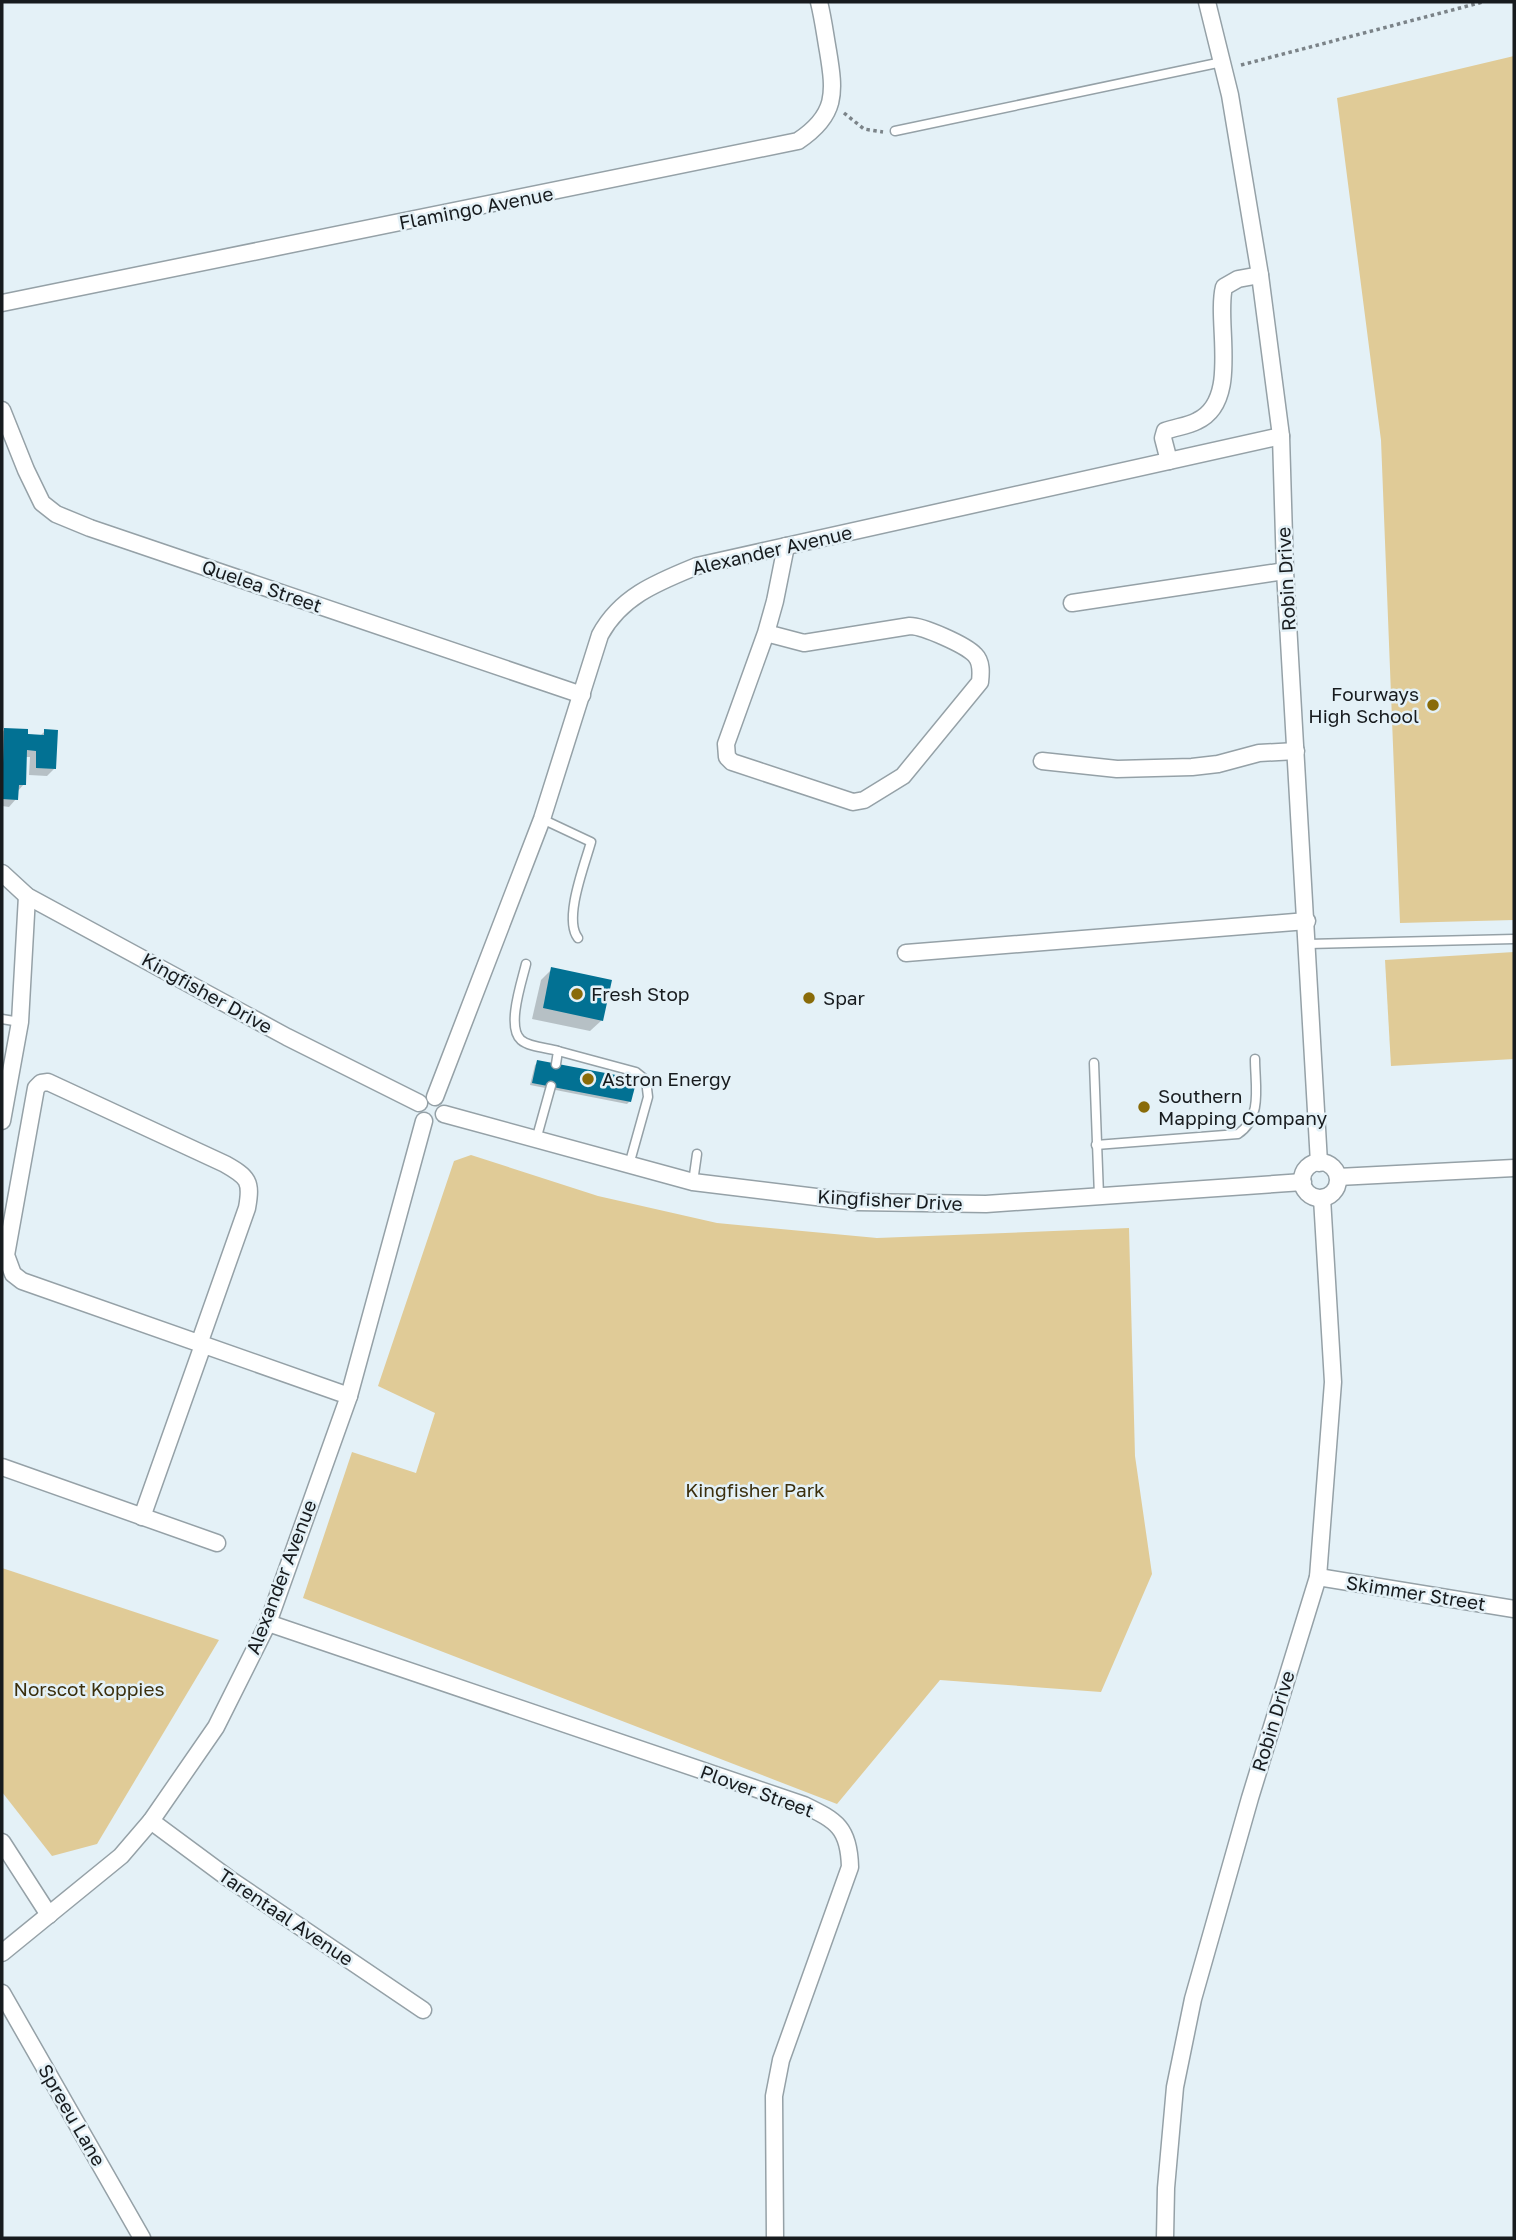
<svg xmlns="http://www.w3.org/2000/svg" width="1516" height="2240" font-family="'Golos Text',sans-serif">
  <rect width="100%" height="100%" fill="#e4f1f7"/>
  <g fill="#e0cb97">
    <polygon points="1514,56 1514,920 1400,923 1381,440 1337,98"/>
    <polygon points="1514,952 1514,1059 1391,1066 1385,960"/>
    <polygon points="471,1155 598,1196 717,1223 877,1238 1129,1228 1135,1456 1152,1574 1101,1692 940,1680 837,1804 303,1598 352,1452 416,1473 435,1413 378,1386 454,1161"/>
    <polygon points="2,1568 219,1640 97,1844 52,1856 2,1792"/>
  </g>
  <g fill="#0003">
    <polygon points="4,730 40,736 45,731 55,768 47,776 29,775 30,757 25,757 24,784 17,792 16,799 9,807 2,806 2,733"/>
    <polygon points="552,969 602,1020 590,1031 532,1019 541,980"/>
    <polygon points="538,1062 630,1101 627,1104 530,1085 535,1065"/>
  </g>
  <g fill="#027193">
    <polygon points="4,728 28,729 28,734 44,735 44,729 58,730 56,769 36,768 36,751 27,750 26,785 19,785 18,800 2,799"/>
    <polygon points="551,967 612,980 603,1021 543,1008"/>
    <polygon points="537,1060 637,1079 631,1102 532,1083"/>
  </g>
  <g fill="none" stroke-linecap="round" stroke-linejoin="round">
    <g stroke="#95a1a7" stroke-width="11">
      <g id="service">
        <polyline points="895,131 1222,62"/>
        <path d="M542,819L591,842C585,864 563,919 578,938"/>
        <polyline points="1308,944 1514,939"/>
        <path d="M526,964C522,981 506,1027 521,1040C529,1047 548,1048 558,1051L556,1064"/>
        <polyline points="2,1019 20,1022"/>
        <polyline points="558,1051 636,1072 646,1080 648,1097 629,1165"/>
        <polyline points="1094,1063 1099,1196"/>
        <polyline points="536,1140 551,1086"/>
        <path d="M1096,1145L1238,1134C1263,1117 1255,1086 1255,1059"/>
        <polyline points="693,1182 697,1154"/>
      </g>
    </g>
    <g stroke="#95a1a7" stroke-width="19">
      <g id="minor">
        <polyline points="1207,2 1230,95 1260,275 1281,436 1285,571 1319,1163"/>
        <path d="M2,303L798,141C837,115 835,93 828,51C825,34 823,18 819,2"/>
        <polyline points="2,410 26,470 42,503 56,514 90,528 582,695"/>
        <path d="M1169,461L1163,438L1165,431C1176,427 1188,426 1197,421C1241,401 1215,323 1224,287L1238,279L1260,275"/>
        <polyline points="1072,603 1285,571"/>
        <path d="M766,633L726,744L727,757L732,762L853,802L864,800L903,776L980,682C981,673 982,662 975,655C966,645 923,626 910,626L804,643L766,633L775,601L786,546"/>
        <polyline points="1042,761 1117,769 1192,767 1218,764 1259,753 1296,751"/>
        <polyline points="2,873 27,896 287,1037 419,1103"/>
        <polyline points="906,953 1307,921"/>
        <path d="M435,1097L542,819L600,635C621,596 658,582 697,566L1281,436"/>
        <polyline points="444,1114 693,1182 857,1202 986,1204 1303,1182"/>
        <polyline points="2,1121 20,1022 27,896"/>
        <circle cx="1320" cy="1180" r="18"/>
        <polyline points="1338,1177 1514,1168"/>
        <path d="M199,1344L247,1208C252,1181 248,1177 225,1164L48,1082L41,1083L36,1088L6,1255L13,1274L22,1281L349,1396"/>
        <polyline points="2,1467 217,1543"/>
        <polyline points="142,1517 203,1345"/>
        <polyline points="1318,1577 1514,1609"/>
        <path d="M268,1623L804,1805C837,1821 849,1828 850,1867L781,2060L774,2096L775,2238"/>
        <polyline points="151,1821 228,1878 423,2010"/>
        <polyline points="2,1842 49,1915"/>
        <polyline points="2,1953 121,1856 151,1821 216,1727 268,1623 349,1396 424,1121"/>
        <polyline points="2,1993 142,2238"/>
        <polyline points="1165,2238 1166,2188 1175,2087 1193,1999 1250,1798 1318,1577 1333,1382 1322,1198"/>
      </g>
    </g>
    <g stroke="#7b8388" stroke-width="3.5" stroke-dasharray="3.5 3.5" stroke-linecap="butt">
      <polyline points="1241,65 1483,2"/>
      <polyline points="844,113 864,129 883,132"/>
    </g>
    <use href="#service" stroke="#fff" stroke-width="8"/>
    <use href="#minor" stroke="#fff" stroke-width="16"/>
  </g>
  <g fill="#896b09" stroke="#e4f1f7" stroke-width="2.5">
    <circle cx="1433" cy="705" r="7"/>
    <circle cx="577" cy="994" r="7"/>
    <circle cx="809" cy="998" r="7"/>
    <circle cx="588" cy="1079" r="7"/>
    <circle cx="1144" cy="1107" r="7"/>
  </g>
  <g text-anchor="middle" stroke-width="5" stroke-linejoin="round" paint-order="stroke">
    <g font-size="19" fill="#171b1e" stroke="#e4f1f7">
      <text transform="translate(476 208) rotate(-11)" y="7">Flamingo Avenue</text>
      <text transform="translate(772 550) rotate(-13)" y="7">Alexander Avenue</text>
      <text transform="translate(1286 579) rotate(-93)" y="7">Robin Drive</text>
      <text transform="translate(262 586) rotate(19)" y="7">Quelea Street</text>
      <text transform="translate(207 993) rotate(29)" y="7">Kingfisher Drive</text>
      <text transform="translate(890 1200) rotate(3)" y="7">Kingfisher Drive</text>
      <text transform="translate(281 1577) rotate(-69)" y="7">Alexander Avenue</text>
      <text transform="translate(1416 1593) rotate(9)" y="7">Skimmer Street</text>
      <text transform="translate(1273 1721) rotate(-73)" y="7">Robin Drive</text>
      <text transform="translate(757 1791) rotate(20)" y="7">Plover Street</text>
      <text transform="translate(286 1917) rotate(34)" y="7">Tarentaal Avenue</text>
      <text transform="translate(72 2115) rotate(60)" y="7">Spreeu Lane</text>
    </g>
    <g font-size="19" fill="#171b1e" stroke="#e4f1f7" text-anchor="start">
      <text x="1419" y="701" text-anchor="end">Fourways<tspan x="1419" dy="22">High School</tspan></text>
      <text x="591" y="1001">Fresh Stop</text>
      <text x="823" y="1005">Spar</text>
      <text x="602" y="1086">Astron Energy</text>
      <text x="1158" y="1103">Southern<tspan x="1158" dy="22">Mapping Company</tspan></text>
    </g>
    <g font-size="19" fill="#3b2f0d" stroke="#e4f1f7">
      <text x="755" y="1497">Kingfisher Park</text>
      <text x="89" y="1696">Norscot Koppies</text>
    </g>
  </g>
  <rect width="1516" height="2240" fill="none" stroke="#171b1e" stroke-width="7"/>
</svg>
